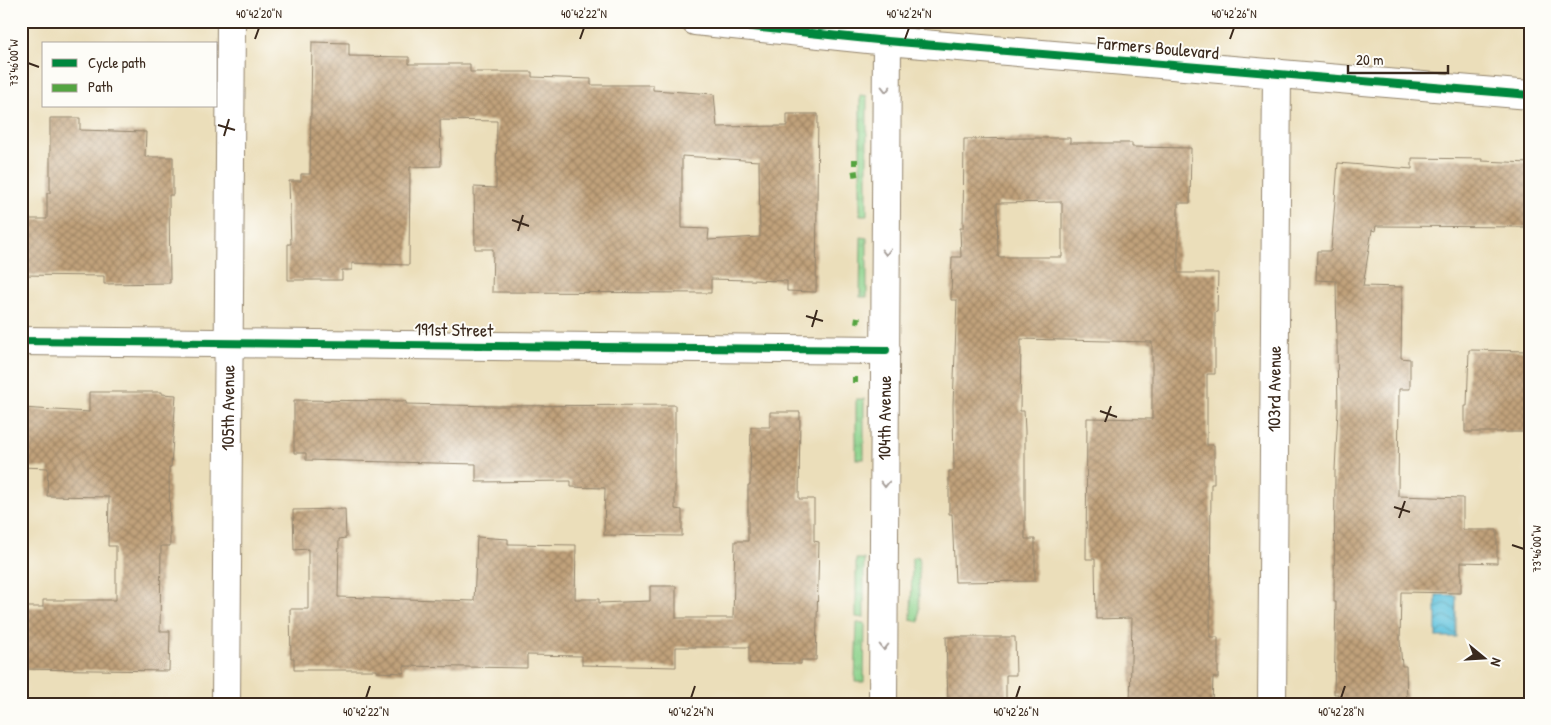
<svg xmlns="http://www.w3.org/2000/svg" width="1551" height="725" font-family="'Patrick Hand',sans-serif">
  <defs>
    <pattern id="grass-tufts" width="24" height="20" patternUnits="userSpaceOnUse" patternTransform="scale(1.25)"><rect width="24" height="20" fill="#8ed38d"/><path d="M3 7l-1-3M5 7V3M7 7l1-3M15 17l-1-3M17 17v-4M19 17l1-3" fill="none" stroke="#7bb579"/></pattern>
    <pattern id="water-waves" width="16" height="10" patternUnits="userSpaceOnUse" patternTransform="scale(1.25)"><rect width="16" height="10" fill="#60c3de"/><path d="M0 5q4-4 8 0t8 0" fill="none" stroke="#509fb3"/></pattern>
    <pattern id="building-cross-hatch" width="8" height="8" patternUnits="userSpaceOnUse" patternTransform="scale(1.25)"><rect width="8" height="8" fill="#c1a27b"/><path d="M0 0l8 8M0 8l8-8" fill="none" stroke="#9e8464"/></pattern>
  </defs>
  <rect width="100%" height="100%" fill="#fdfcf7"/>
  <filter id="ink" filterUnits="userSpaceOnUse"><feTurbulence type="fractalNoise" baseFrequency=".02" numOctaves="2"/><feDisplacementMap in="SourceGraphic" scale="10" xChannelSelector="R" yChannelSelector="G"/><feConvolveMatrix kernelMatrix="1 2 1 2 8 2 1 2 1" color-interpolation-filters="sRGB"/></filter>
  <filter id="wash" filterUnits="userSpaceOnUse"><feTurbulence type="fractalNoise" baseFrequency=".0096" numOctaves="4" result="noise"/><feDisplacementMap in="SourceGraphic" scale="20" xChannelSelector="R" yChannelSelector="G"/><feGaussianBlur stdDeviation="1.12" result="paint"/><feColorMatrix in="noise" values="0 0 0 0 0 0 0 0 0 0 0 0 0 0 0 0 0 1.4 0 .05"/><feComposite in="paint" operator="in"/></filter>
  <g filter="url(#wash)">
    <rect width="100%" height="100%" fill="#ebdeba"/>
    <g fill="url(#grass-tufts)" stroke="#647e56">
      <polygon points="860,95 867,96 867,215 860,215"/>
      <polygon points="861,237 867,238 867,297 860,297"/>
      <rect x="856" y="399" width="8" height="60"/>
      <polygon points="919,557 919,622 911,620 912,558"/>
      <polygon points="856,559 864,559 864,618 856,617"/>
      <polygon points="857,623 865,623 864,682 855,682"/>
    </g>
    <rect fill="url(#water-waves)" stroke="#4e767e" x="1436" y="595" width="20" height="42"/>
    <g id="blocks">
      <g fill="url(#building-cross-hatch)" fill-rule="evenodd">
        <path d="M312,42L349,43V56L409,57V64H470V72H532V77L591,79V85H653V90L714,94L717,127L787,126V114H818L816,292L787,291V281L711,279V293L492,292L493,249H475L474,187L496,188L497,121L440,120L441,166L410,167L409,265L352,263V270H342V280H288V244H291L289,181H301V174H310ZM682,156L759,161L760,237L708,240L709,229L682,228Z"/>
        <polygon points="50,118 80,118 80,130 146,132 145,157 173,157 173,195 169,195 170,283 104,284 104,276 21,275 21,219 47,219 47,193 50,193"/>
        <path d="M1029,138H1070V143H1132V147L1191,148L1190,203H1178V273H1218L1217,312H1215V374H1207V445H1214V484H1211L1210,637H1218V678H1213L1212,704H1130L1132,618L1096,619L1095,559H1086L1087,418L1152,419V342L1021,339L1020,411H1024L1025,431V539H1035V581L955,582L952,514H949V471H954L953,405L957,300H951L952,257H961L960,228H963L964,139ZM1062,202V257H998L997,203Z"/>
        <polygon points="1412,158 1482,159 1482,161 1530,163 1530,227 1376,226 1375,231 1372,230 1363,286 1402,287 1401,358 1410,359 1410,389 1399,389 1398,496 1463,498 1463,530 1497,530 1497,563 1461,562 1461,593 1401,592 1400,641 1402,666 1406,666 1407,704 1346,704 1346,700 1338,700 1338,694 1334,694 1336,602 1334,602 1335,470 1338,410 1336,281 1316,280 1317,251 1331,251 1338,163 1412,169"/>
        <polygon points="1469,350 1530,351 1530,432 1465,432 1465,406 1467,406"/>
        <polygon points="89,392 162,392 162,394 176,395 171,467 169,467 170,546 161,546 160,631 170,631 169,671 21,669 21,607 43,607 43,600 116,600 116,546 108,546 109,497 47,496 48,468 21,467 21,408 89,412"/>
        <polygon points="294,400 406,401 406,404 493,406 675,405 675,509 682,510 682,536 604,535 605,488 571,487 571,481 476,482 476,464 306,460 306,453 294,453"/>
        <polygon points="770,412 800,412 799,499 814,499 814,541 819,542 816,660 801,660 801,664 749,663 749,647 676,647 676,667 582,665 582,656 527,655 527,668 404,666 404,673 377,672 377,670 294,670 294,658 291,658 290,609 308,609 308,549 294,550 293,510 345,509 346,538 339,539 338,597 474,601 477,537 508,539 508,544 576,545 575,599 599,599 599,603 650,601 650,586 676,586 676,618 733,618 735,541 748,541 748,485 750,485 751,427 770,427"/>
        <polygon points="946,637 1015,637 1016,675 1006,675 1006,704 948,704"/>
      </g>
    </g>
  </g>
  <g filter="url(#ink)">
    <use href="#blocks" fill-opacity="0" stroke="#93846c" stroke-width="1"/>
    <g fill="none" stroke-linecap="round" stroke-linejoin="round">
      <g stroke="#93846c" stroke-width="30">
        <g id="street">
          <polyline points="695,21 887,41 1530,95"/>
          <polyline points="21,341 886,350"/>
          <path id="s1" d="M226,704L231,21"/>
          <path id="s2" d="M883,704L887,41"/>
          <path id="s3" d="M1272,704L1277,73"/>
        </g>
      </g>
      <use href="#street" stroke="#fff" stroke-width="28"/>
      <g stroke="#54a441" stroke-width="6" stroke-dasharray="12 6" stroke-linecap="butt">
        <polyline points="852,162 858,162"/>
        <polyline points="852,174 858,173"/>
        <polyline points="857,323 858,317"/>
        <polyline points="855,377 855,383"/>
      </g>
      <g stroke="#fdfcf7" stroke-width="11">
        <g id="cycleway">
          <polyline points="695,21 887,41 1530,95"/>
          <polyline points="21,341 886,350"/>
        </g>
      </g>
      <use href="#cycleway" stroke="#00873e" stroke-width="8"/>
    </g>
    <defs><path id="oneway-chevron" d="M-2-3.5L2.5 0L-2 3.5" fill="none" stroke-width="1.6" stroke-linecap="round" stroke-linejoin="round" transform="scale(1.25)"/></defs>
    <g stroke="#a79f9a">
      <use href="#oneway-chevron" transform="translate(886 89) rotate(90)"/>
      <use href="#oneway-chevron" transform="translate(886 252) rotate(90)"/>
      <use href="#oneway-chevron" transform="translate(885 484) rotate(90)"/>
      <use href="#oneway-chevron" transform="translate(884 647) rotate(90)"/>
    </g>
  </g>
  <path fill="none" stroke="#3b2a1e" stroke-width="2" d="M255,39L259,28M580,39L584,28M905,39L909,28M1230,39L1234,28M28,63L39,67M218,125L235,130M224,136L229,119M512,220L529,226M518,231L523,215M806,316L823,321M812,327L817,310M1100,411L1117,417M1105,422L1111,406M1394,507L1410,512M1399,518L1405,501M1512,545L1524,549M366,698L370,686M691,698L695,686M1016,698L1020,686M1341,698L1345,686"/>
  <g text-anchor="middle" stroke-width="4" stroke-linejoin="round" paint-order="stroke">
    <g font-size="18" fill="#3b2a1e" stroke="#fdfcf7">
      <text transform="translate(1158 48) rotate(5)" y="6">Farmers Boulevard</text>
      <text transform="translate(454 330) rotate(1)" y="6">191st Street</text>
      <text dy="6" stroke="none"><textPath href="#s3" startOffset="315">103rd Avenue</textPath></text>
      <text dy="6" stroke="none"><textPath href="#s1" startOffset="296">105th Avenue</textPath></text>
      <text dy="6" stroke="none"><textPath href="#s2" startOffset="286">104th Avenue</textPath></text>
    </g>
  </g>
  <rect width="1551" height="725" fill="none" stroke="#fdfcf7" stroke-width="55"/>
  <rect x="42" y="42" width="175" height="65" fill="#fdfcf7" stroke="#afa8a0"/>
  <rect x="52" y="59" width="25" height="8" fill="#00873e" stroke="#afa8a0"/>
  <text x="88" y="68" font-size="15" fill="#3b2a1e">Cycle path</text>
  <rect x="52" y="84" width="25" height="8" fill="#54a441" stroke="#afa8a0"/>
  <text x="88" y="92" font-size="15" fill="#3b2a1e">Path</text>
  <g transform="translate(1484 658) rotate(108)" stroke="#fdfcf7" stroke-width="4" paint-order="stroke">
  <path d="M0-4L9 19L0 12L-9 19Z" fill="#3b2a1e"/>
  <text y="-8" font-size="14" font-weight="bold" text-anchor="middle" fill="#3b2a1e">N</text>
  </g>
  <path d="M1348 65v8h100v-8" fill="none" stroke="#3b2a1e" stroke-width="2.5"/>
  <text x="1356" y="65" font-size="15" fill="#3b2a1e" stroke="#fdfcf7" stroke-width="4" paint-order="stroke">20 m</text>
  <rect x="28" y="28" width="1496" height="670" fill="none" stroke="#3b2a1e" stroke-width="2"/>
  <g font-size="12" text-anchor="middle" fill="#3b2a1e">
    <text x="259" y="18">40°42'20"N</text>
    <text x="584" y="18">40°42'22"N</text>
    <text x="909" y="18">40°42'24"N</text>
    <text x="1234" y="18">40°42'26"N</text>
    <text transform="translate(14 63) rotate(-90)" y="4">73°46'00"W</text>
    <text transform="translate(1537 549) rotate(-90)" y="4">73°46'00"W</text>
    <text x="366" y="716">40°42'22"N</text>
    <text x="691" y="716">40°42'24"N</text>
    <text x="1016" y="716">40°42'26"N</text>
    <text x="1341" y="716">40°42'28"N</text>
  </g>
</svg>
